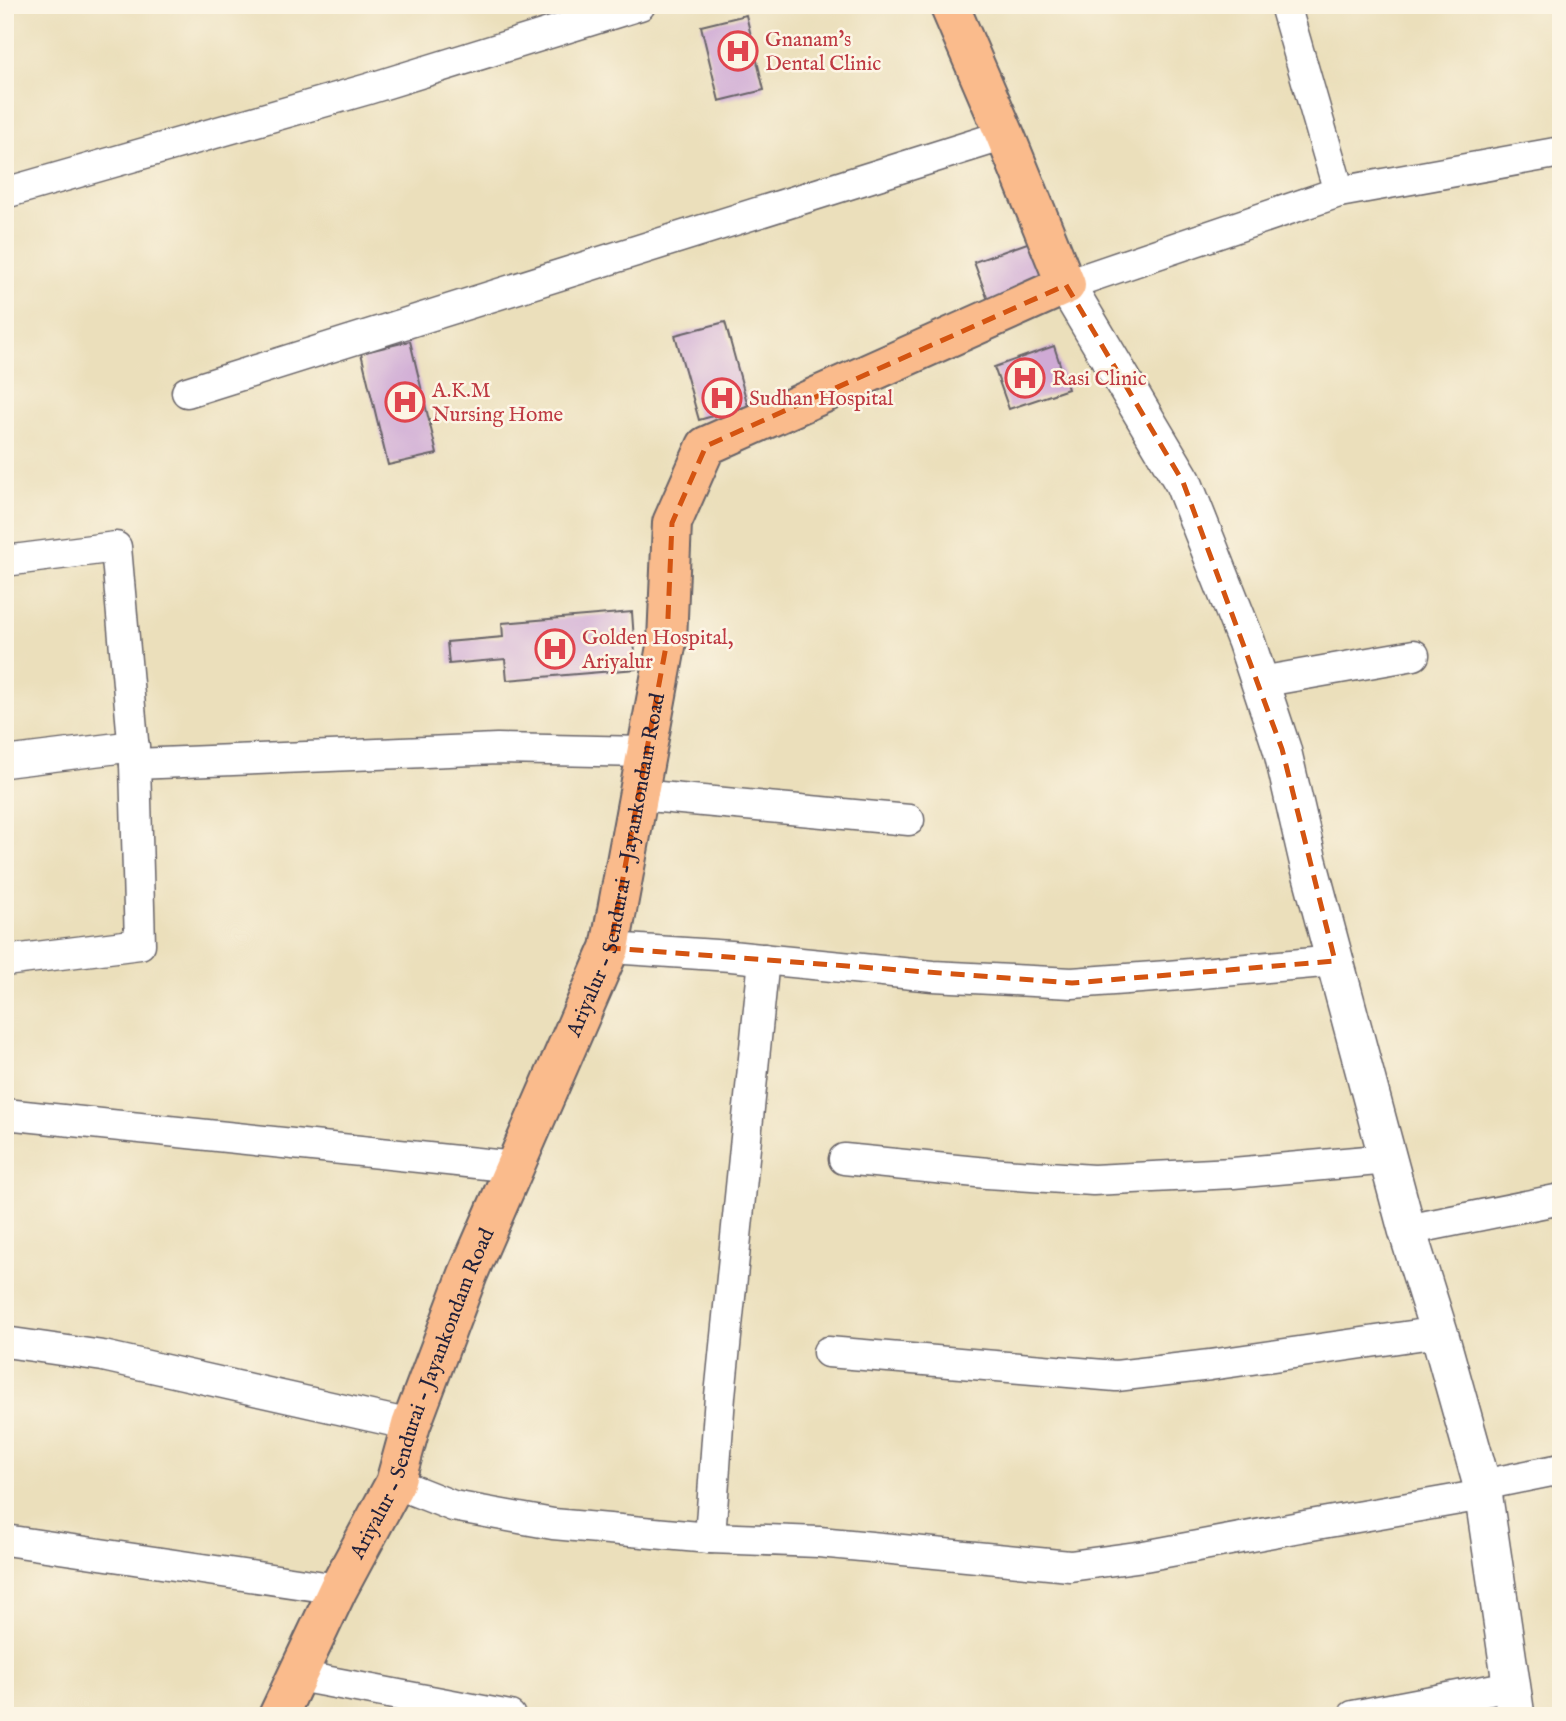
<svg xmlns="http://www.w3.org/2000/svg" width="1566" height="1721" font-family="'IM FELL English',serif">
  <rect width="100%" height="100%" fill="#fcf5e5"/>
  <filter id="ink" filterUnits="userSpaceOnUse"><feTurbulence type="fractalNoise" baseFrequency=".0143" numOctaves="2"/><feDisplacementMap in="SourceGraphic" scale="14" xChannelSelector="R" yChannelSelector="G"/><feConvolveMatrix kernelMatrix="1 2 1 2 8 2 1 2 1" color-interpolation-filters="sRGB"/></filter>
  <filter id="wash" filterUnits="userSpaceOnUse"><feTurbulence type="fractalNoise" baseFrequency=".00686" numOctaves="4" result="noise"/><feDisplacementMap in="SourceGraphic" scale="28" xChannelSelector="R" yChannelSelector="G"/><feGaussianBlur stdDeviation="1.57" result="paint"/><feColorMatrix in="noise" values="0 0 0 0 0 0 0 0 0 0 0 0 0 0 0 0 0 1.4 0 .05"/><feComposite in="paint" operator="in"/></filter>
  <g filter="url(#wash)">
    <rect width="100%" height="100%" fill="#ebdfbb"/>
    <g id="blocks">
      <g fill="#cfaad5">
        <polygon points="746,15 764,90 719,101 701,26"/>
        <polygon points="1030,242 1048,291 992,311 974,262"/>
        <polygon points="725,322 748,406 699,420 675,335"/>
        <polygon points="410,341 437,454 388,465 361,353"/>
        <polygon points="1054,346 1068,389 1009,409 994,367"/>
        <polygon points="632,612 636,669 507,680 505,659 449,664 447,642 503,637 502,623"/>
      </g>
    </g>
  </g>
  <g filter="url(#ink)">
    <use href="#blocks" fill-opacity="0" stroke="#686468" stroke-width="2"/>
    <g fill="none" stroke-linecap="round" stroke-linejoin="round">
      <g stroke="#686468" stroke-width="33">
        <g id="minor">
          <polyline points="1285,5 1339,192"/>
          <polyline points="5,193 368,89 640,5"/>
          <polyline points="1066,285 1339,192 1561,152"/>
          <polyline points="187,392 1005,135"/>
          <polyline points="5,561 116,547 135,764 497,749 646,752"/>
          <polyline points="1260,682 1414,655"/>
          <polyline points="5,762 134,746"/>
          <polyline points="638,795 909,820"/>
          <polyline points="610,948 731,956 933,976 1072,983 1168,976 1335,961"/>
          <polyline points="5,961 140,944 135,764"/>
          <polyline points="5,1114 515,1167"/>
          <polyline points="844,1159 987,1173 1093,1180 1233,1173 1389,1159"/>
          <polyline points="1407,1230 1561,1199"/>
          <polyline points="5,1342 103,1356 411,1425"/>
          <polyline points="828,1352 1116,1376 1210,1365 1439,1332"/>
          <polyline points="395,1483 453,1506 553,1524 710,1538 819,1542 1070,1566 1144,1556 1305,1526 1483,1495"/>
          <polyline points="1482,1485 1561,1469"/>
          <polyline points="710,1538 720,1396 764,959"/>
          <polyline points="5,1540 338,1589"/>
          <polyline points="298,1676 510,1716"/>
          <polyline points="1353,1716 1511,1686"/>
        </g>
      </g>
      <g stroke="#686468" stroke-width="40">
        <polyline id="tertiary" points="1066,285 1183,482 1246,641 1282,749 1308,861 1407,1230 1439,1332 1482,1485 1516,1716"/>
      </g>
      <g stroke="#686468" stroke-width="42">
        <g id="primary">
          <path id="s1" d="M278,1716L338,1589L395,1483L411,1425L468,1274L610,948L667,641L672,523L706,446L1066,285L1005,135L949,5"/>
        </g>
      </g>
      <use href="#minor" stroke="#fff" stroke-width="30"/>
      <use href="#tertiary" stroke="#fff" stroke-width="37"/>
      <use href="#primary" stroke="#fabb8c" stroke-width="38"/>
    </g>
  </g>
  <path fill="none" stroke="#d45411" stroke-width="5" stroke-dasharray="14 9" stroke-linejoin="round" d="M1066,285L1183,482L1282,749L1335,961L1072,983L610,948L667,641L672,523L706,446Z"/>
  <defs>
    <g id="hospital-ring" transform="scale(2.0125)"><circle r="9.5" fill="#fcf5e5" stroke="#e0444e" stroke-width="1.5"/><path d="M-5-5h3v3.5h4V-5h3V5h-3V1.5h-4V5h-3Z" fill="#e0444e"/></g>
  </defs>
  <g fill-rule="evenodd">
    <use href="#hospital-ring" x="738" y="51"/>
    <use href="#hospital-ring" x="1025" y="378"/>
    <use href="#hospital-ring" x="722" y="398"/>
    <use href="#hospital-ring" x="405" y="402"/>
    <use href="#hospital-ring" x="555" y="649"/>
  </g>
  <g text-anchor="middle" stroke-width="5" stroke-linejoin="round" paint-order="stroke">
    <g font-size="21" fill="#be3a42" stroke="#fcf5e5" text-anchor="start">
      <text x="765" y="46">Gnanam's<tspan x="765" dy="24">Dental Clinic</tspan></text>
      <text x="1052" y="385">Rasi Clinic</text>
      <text x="432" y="397">A.K.M<tspan x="432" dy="24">Nursing Home</tspan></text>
      <text x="749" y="405">Sudhan Hospital</text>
      <text x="582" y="644">Golden Hospital,<tspan x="582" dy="24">Ariyalur</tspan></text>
    </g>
    <g font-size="21" fill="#22223b" stroke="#fcf5e5">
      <text dy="7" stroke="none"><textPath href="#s1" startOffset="920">Ariyalur - Sendurai - Jayankondam Road</textPath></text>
      <text dy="7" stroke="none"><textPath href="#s1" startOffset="354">Ariyalur - Sendurai - Jayankondam Road</textPath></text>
    </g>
  </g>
  <rect width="1566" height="1721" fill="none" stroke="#fcf5e5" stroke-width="28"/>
</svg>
